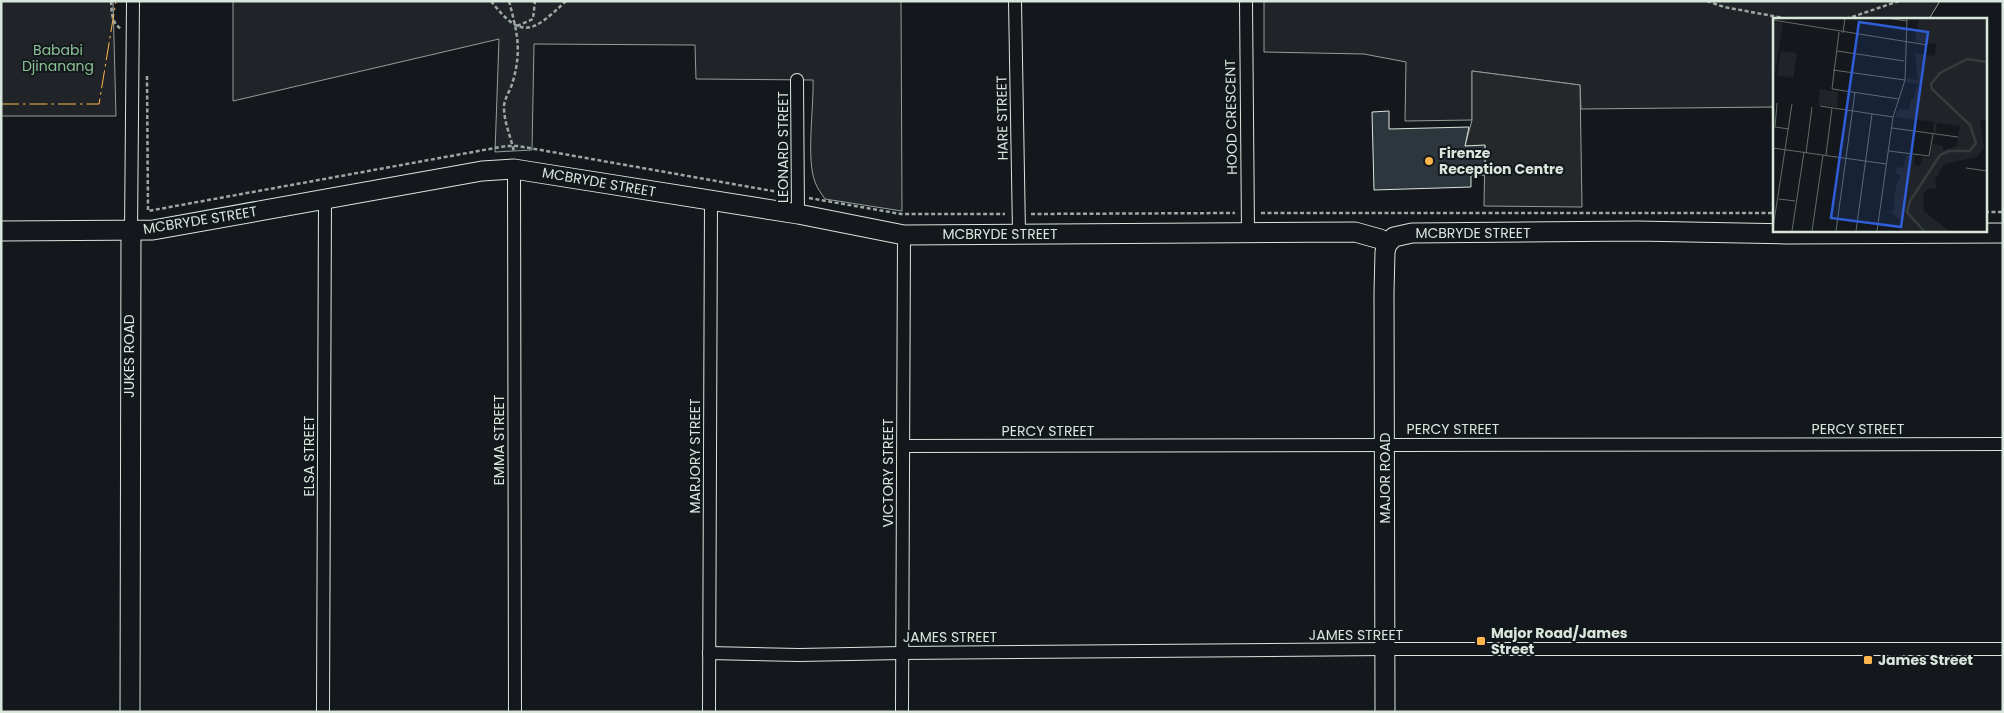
<svg xmlns="http://www.w3.org/2000/svg" width="2004" height="713" font-family="Poppins,sans-serif">
  <rect width="100%" height="100%" fill="#14181c"/>
  <g fill="#202428" stroke="#939e99">
    <polygon points="1,1 113,1 116,116 1,116"/>
    <path d="M233,1H901L902,211L825,199C821,193 817,188 815,182C806,159 814,107 813,80L696,79L695,45L534,44L532,150L495,152L499,39L233,101Z"/>
    <polygon points="1264,1 1940,1 1929,19 1774,19 1774,107 1581,109 1580,85 1472,71 1472,120 1405,121 1406,62 1364,54 1264,52"/>
  </g>
  <polygon fill="#24282b" stroke="#939e99" points="1472,71 1580,85 1582,207 1484,206 1485,146 1465,146 1472,120"/>
  <polygon fill="#2c363c" stroke="#d8e6dc" points="1389,111 1389,129 1469,127 1465,146 1485,145 1485,175 1471,175 1471,187 1374,190 1372,112"/>
  <g fill="none" stroke-linecap="round" stroke-linejoin="round">
    <g stroke="#d8e6dc" stroke-width="14">
      <g id="street">
        <polyline points="1015,1 1019,233"/>
        <polyline points="1246,1 1248,232"/>
        <polyline points="797,80 798,214"/>
        <polyline points="514,169 515,712"/>
        <polyline points="131,231 133,1"/>
        <polyline points="904,446 2003,444"/>
        <polyline points="709,653 799,655 902,653 1385,649 2003,649"/>
        <polyline points="323,712 325,199"/>
        <polyline points="709,712 711,201"/>
        <polyline points="902,712 904,235"/>
      </g>
    </g>
    <g stroke="#d8e6dc" stroke-width="21">
      <g id="secondary">
        <polyline points="1,231 153,230 482,171 514,169 798,214 904,235 1355,232 1380,239 1387,244 1394,237 1412,233 1637,231 1787,234 2003,233"/>
        <polyline points="130,712 131,231"/>
        <polyline points="1385,712 1384,293 1385,252 1387,244"/>
      </g>
    </g>
    <g stroke="#9da8a2" stroke-width="2.5" stroke-dasharray="4 2.5" stroke-linecap="butt">
      <path d="M111,1C112,13 111,22 121,29"/>
      <path d="M491,1C522,41 533,32 566,1"/>
      <path d="M509,1C517,32 522,49 513,81C511,90 504,98 504,107C504,123 511,137 514,152"/>
      <polyline points="1707,1 1724,7 1789,19"/>
      <polyline points="1846,19 1899,1"/>
      <polyline points="517,26 533,19 535,1"/>
      <polyline points="147,76 148,211 506,146 518,146 784,193"/>
      <polyline points="809,198 901,214 1005,214"/>
      <polyline points="1985,212 2003,212"/>
      <polyline points="1261,213 1774,213"/>
      <polyline points="1031,214 1235,213"/>
    </g>
    <use href="#street" stroke="#14181c" stroke-width="12"/>
    <use href="#secondary" stroke="#14181c" stroke-width="19"/>
    <polyline stroke="#ffb74d" stroke-width="1" stroke-dasharray="18 4 2.5 4" stroke-linecap="butt" points="1,104 99,104 116,1"/>
  </g>
  <g fill="#ffb74d" stroke="#14181c" stroke-width="2">
    <circle cx="1429" cy="161" r="5"/>
    <rect x="1476" y="636" width="10" height="10" rx="2.5"/>
    <rect x="1863" y="655" width="10" height="10" rx="2.5"/>
  </g>
  <g text-anchor="middle" stroke-width="4" stroke-linejoin="round" paint-order="stroke">
    <g font-size="14" fill="#8ac095" stroke="#14181c">
      <text x="58" y="55">Bababi<tspan x="58" dy="16">Djinanang</tspan></text>
    </g>
    <g font-size="14" fill="#d8e6dc" stroke="#14181c">
      <text transform="translate(1231 117) rotate(-91)" y="5">HOOD CRESCENT</text>
      <text transform="translate(1002 118) rotate(-91)" y="5">HARE STREET</text>
      <text transform="translate(783 147) rotate(-90)" y="5">LEONARD STREET</text>
      <text transform="translate(599 182) rotate(10)" y="5">MCBRYDE STREET</text>
      <text transform="translate(200 220) rotate(-9)" y="5">MCBRYDE STREET</text>
      <text x="1473" y="238">MCBRYDE STREET</text>
      <text x="1000" y="239">MCBRYDE STREET</text>
      <text transform="translate(129 356) rotate(-90)" y="5">JUKES ROAD</text>
      <text x="1453" y="434">PERCY STREET</text>
      <text x="1858" y="434">PERCY STREET</text>
      <text x="1048" y="436">PERCY STREET</text>
      <text transform="translate(499 440) rotate(-90)" y="5">EMMA STREET</text>
      <text transform="translate(309 456) rotate(-90)" y="5">ELSA STREET</text>
      <text transform="translate(695 456) rotate(-90)" y="5">MARJORY STREET</text>
      <text transform="translate(888 473) rotate(-90)" y="5">VICTORY STREET</text>
      <text transform="translate(1385 478) rotate(-90)" y="5">MAJOR ROAD</text>
      <text x="1356" y="640">JAMES STREET</text>
      <text x="950" y="642">JAMES STREET</text>
    </g>
    <g font-size="14" font-weight="bold" fill="#d8e6dc" stroke="#14181c" text-anchor="start">
      <text x="1439" y="158">Firenze<tspan x="1439" dy="16">Reception Centre</tspan></text>
      <text x="1491" y="638">Major Road/James<tspan x="1491" dy="16">Street</tspan></text>
      <text x="1878" y="665">James Street</text>
    </g>
  </g>
  <g transform="translate(1773 18)">
    <rect width="214" height="214" fill="#14181c"/>
    <path d="M146,0H214V102H207L211,130L204,139L171,146L162,162L164,171L156,170L150,176L151,193L176,213H127L129,203L119,195L109,194L120,193L123,167L128,157L123,156L124,149L130,150L133,137L142,138L141,147L147,148L149,139L157,140L159,126L170,128V132L184,128L187,108L164,105L163,115L160,114L161,104L122,99L126,91L136,92L138,81H141L144,66L133,64L134,60L145,62L142,35L162,38L163,26L142,24ZM0,4L10,5L0,68ZM8,33L24,35L20,60L4,57ZM47,71L65,74L64,89L45,87Z" fill="#202428"/>
    <path fill="none" stroke="#363b3e" stroke-width="2.5" d="M151,213L134,194L137,183L167,137L176,133H197L203,125L197,107L159,71L158,66L167,55L194,41L214,44"/>
    <path fill="none" stroke="#626a69" stroke-width="1" d="M113,0L134,3M0,2L154,27M66,14L59,71L126,81M70,15L72,0M64,33L131,43M60,52L132,62M4,85L2,109L16,111M47,88L120,99M119,110L185,119M0,130L113,146M116,133L156,138L160,116M33,135L39,89M53,137L59,90M193,150L214,153M6,181L22,183M0,210L19,86M19,213L31,134M39,213L50,137M63,213L82,74M83,213L99,96M104,213L120,99L132,62L134,0"/>
    <path fill="#305dd8" fill-opacity="0.15" stroke="#305dd8" stroke-width="2.5" d="M86,4L155,14L128,209L58,200Z"/>
    <rect width="214" height="214" fill="none" stroke="#d8e6dc" stroke-width="2.5"/>
  </g>
  <rect width="2004" height="713" fill="none" stroke="#d8e6dc" stroke-width="5"/>
</svg>
